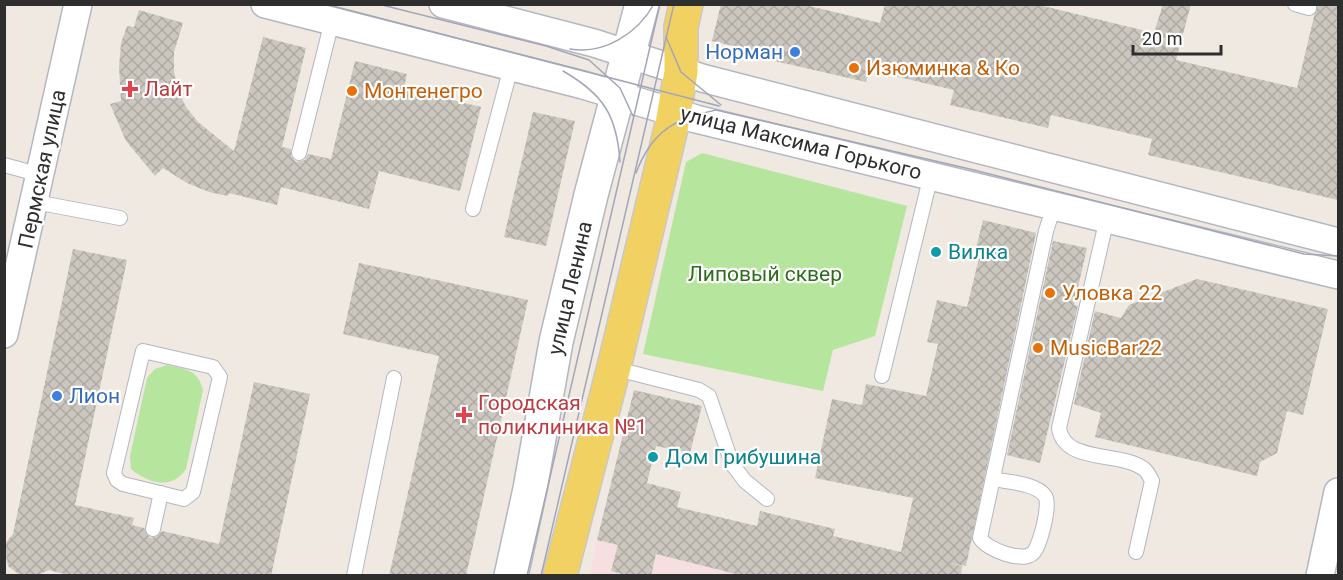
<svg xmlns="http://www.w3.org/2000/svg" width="1343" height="580" font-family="Roboto,sans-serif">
  <defs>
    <pattern id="building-cross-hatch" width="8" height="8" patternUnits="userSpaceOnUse" patternTransform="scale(1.5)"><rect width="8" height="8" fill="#cbc7bf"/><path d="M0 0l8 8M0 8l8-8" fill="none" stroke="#afaba4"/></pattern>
  </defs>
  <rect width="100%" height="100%" fill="#efe9e1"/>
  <g fill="#f5dfe0">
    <polygon points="597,540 618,545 611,571 629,575 590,576"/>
    <polygon points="656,554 744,575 651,576"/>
  </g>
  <g fill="#b6e59e">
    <polygon points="702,153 907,206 875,336 833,350 823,391 643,354 686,162"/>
    <path d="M167,365C186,369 198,370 203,390L186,469C172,490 149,484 131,469L130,456L147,378L155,369Z"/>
  </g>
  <g fill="url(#building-cross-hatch)">
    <polygon points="721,4 801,4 880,23 885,4 1035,4 1154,33 1163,4 1191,4 1176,60 1297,88 1317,4 1338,4 1338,200 1148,155 1152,139 1051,115 1048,128 950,105 954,90 869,70 866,82 766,59 767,54 712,41"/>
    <polygon points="139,10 183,23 174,52 174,72 178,90 186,107 198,122 234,151 263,37 306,48 282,147 291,149 291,156 296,162 305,160 308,154 331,159 355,61 407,74 404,88 481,107 460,191 379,171 369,209 281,187 277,205 229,193 228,196 209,192 187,183 163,168 155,176 126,141 110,104 121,101 119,67 121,43 127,26 134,27"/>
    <polygon points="533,112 575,121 546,246 504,237"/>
    <polygon points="983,220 1036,233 966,566 950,563 962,566 961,576 744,576 656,554 651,576 629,576 611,571 618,545 597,540 634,390 702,406 690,453 656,446 647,483 681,492 677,507 757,526 760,511 835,529 833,536 901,552 913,498 815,478 832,399 862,405 866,384 926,396 938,344 927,342 937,300 967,307 979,258 974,257"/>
    <polygon points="1053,241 1087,248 1074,305 1078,306 1040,463 1007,455"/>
    <polygon points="73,249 127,260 75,505 134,518 132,525 144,528 150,538 156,537 162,531 219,544 254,382 310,394 271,576 72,576 49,570 36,576 21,576 8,566 4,545 13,534"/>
    <polygon points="359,263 528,300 466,576 389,576 439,356 343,334"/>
    <polygon points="1197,279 1328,309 1303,415 1287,411 1277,453 1260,462 1257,476 1095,437 1101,413 1074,404 1095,311 1121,318 1129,305"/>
  </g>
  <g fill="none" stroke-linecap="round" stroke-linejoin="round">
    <g stroke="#b4b7c1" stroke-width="16">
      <g id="service">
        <polyline points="1295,4 1309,8"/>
        <polyline points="299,153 332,21"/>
        <polyline points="4,165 41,175"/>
        <polyline points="35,202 120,218"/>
        <polyline points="473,209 511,67"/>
        <path d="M1107,218L1059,428C1064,464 1121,451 1144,469C1147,471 1150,477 1152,481L1136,552"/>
        <polygon points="143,351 213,367 220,377 193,492 184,499 123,484 117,480 114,473"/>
        <polyline points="613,368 699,390 709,396 732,464 745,481 767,499"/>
        <polyline points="882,376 931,175"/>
        <path d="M993,479C1007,482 1036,483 1045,496C1051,504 1040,546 1033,553C1023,563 987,550 980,538L1046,231L1054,206"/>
        <polyline points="153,529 161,493"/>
        <polyline points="354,576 394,378"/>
      </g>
    </g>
    <g stroke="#b4b7c1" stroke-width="30">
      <g id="minor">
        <polyline points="265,4 583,85 696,119 1338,275"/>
        <polyline points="443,4 594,43 702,78 1338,242"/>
        <polyline points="4,334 78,4"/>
        <polyline points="1320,576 1338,492"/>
      </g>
    </g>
    <g stroke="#b4b7c1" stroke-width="36">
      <polyline id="secondary" points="511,576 530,489 556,342 591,195 642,4"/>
    </g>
    <g stroke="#c9c9c9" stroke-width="36">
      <polyline id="primary" points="560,576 615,363 672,124 681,72 681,27 686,4"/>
    </g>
    <use href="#service" stroke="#fff" stroke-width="14"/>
    <use href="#minor" stroke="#fff" stroke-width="27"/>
    <use href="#secondary" stroke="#fff" stroke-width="33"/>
    <use href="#primary" stroke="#f2d163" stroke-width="33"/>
    <g stroke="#a3a6b8" stroke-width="1.5">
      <polyline points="325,4 719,106"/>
      <polyline points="378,4 546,46 589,60 620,88 633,116"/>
      <polyline points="666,37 681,72 721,105"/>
      <path d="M570,49C604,55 638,33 654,4"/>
      <path d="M563,71C603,94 617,115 620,162"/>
      <path d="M636,173C652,131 674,119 716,110L974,170L1304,254L1338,256"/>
      <polyline points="527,576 660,4"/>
      <polyline points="541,576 674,4"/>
    </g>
  </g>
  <g fill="#3f7fe0" stroke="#fff" stroke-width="2">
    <circle cx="795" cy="52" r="6"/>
    <circle cx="57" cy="396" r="6"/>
  </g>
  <g fill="#e8710a" stroke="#fff" stroke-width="2">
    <circle cx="854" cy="68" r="6"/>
    <circle cx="352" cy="91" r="6"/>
    <circle cx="1050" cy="293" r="6"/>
    <circle cx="1038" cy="348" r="6"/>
  </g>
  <g fill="#e0444e" stroke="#fff" stroke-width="2">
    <path d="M127 80h6v6h6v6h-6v6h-6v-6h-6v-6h6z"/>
    <path d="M461 406h6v6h6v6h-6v6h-6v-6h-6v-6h6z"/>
  </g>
  <g fill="#0f9aa8" stroke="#fff" stroke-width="2">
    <circle cx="936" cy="252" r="6"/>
    <circle cx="653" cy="457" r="6"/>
  </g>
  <g text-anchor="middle" stroke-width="4.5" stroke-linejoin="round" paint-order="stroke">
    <g font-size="21" fill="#366cbe" stroke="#fff" text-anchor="end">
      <text x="783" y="59">Норман</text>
      <text x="69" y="403" text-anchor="start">Лион</text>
    </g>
    <g font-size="21" fill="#c56008" stroke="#fff" text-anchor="start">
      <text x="866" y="75">Изюминка &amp; Ко</text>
      <text x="364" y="98">Монтенегро</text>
      <text x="1062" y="300">Уловка 22</text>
      <text x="1050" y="355">MusicBar22</text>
    </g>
    <g font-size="21" fill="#be3a42" stroke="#fff" text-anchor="start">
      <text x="144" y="96">Лайт</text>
      <text x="478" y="410">Городская<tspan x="478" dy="24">поликлиника №1</tspan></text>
    </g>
    <g font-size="21" fill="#2e2e2e" stroke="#fff">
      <text transform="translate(801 143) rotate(14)" y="7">улица Максима Горького</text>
      <text transform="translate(42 169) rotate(-78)" y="7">Пермская улица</text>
      <text transform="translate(570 288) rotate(-77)" y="7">улица Ленина</text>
    </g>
    <g font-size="21" fill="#0d838f" stroke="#fff" text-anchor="start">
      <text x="948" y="259">Вилка</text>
      <text x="665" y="464">Дом Грибушина</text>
    </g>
    <g font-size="21" fill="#2c6e1b" stroke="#fff">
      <text x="765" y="281">Липовый сквер</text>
    </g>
  </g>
  <rect width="1343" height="580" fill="none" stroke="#2e2e2e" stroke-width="12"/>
  <path d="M1133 45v9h88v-9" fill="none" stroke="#2e2e2e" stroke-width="3"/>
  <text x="1142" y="45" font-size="18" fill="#2e2e2e" stroke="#ffffff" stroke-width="4.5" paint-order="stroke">20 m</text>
</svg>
